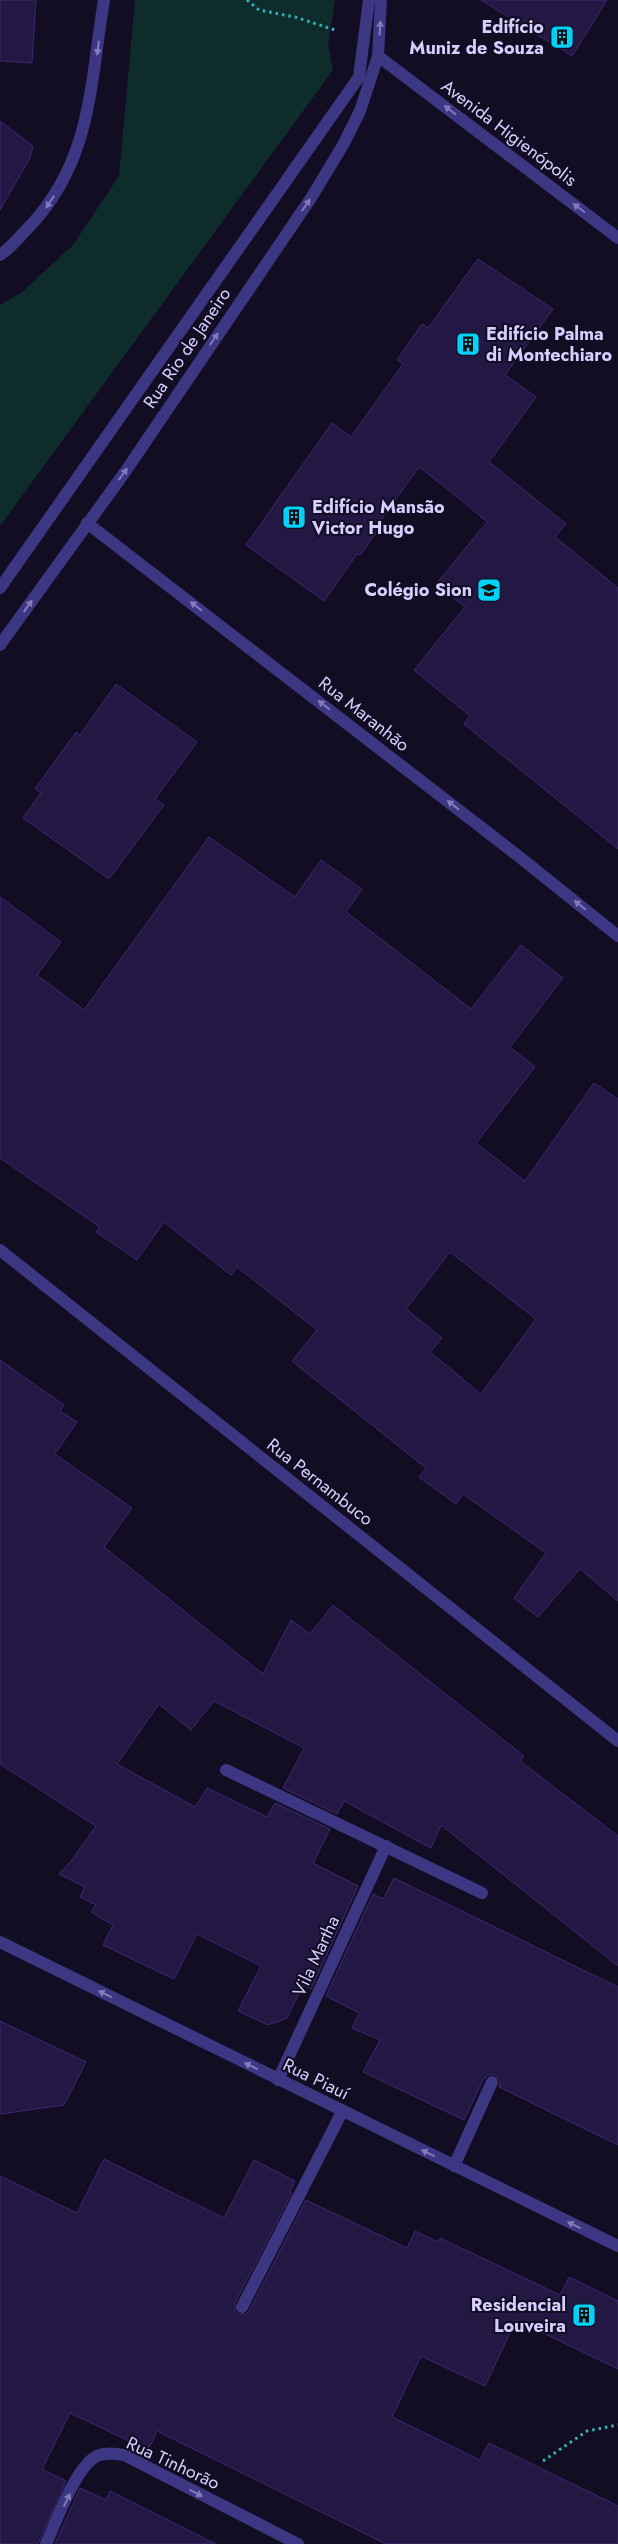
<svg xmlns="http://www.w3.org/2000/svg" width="618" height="2544" font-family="Jost,sans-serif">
  <rect width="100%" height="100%" fill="#120d22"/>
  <polygon fill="#0f2c2d" points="135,0 335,0 328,44 333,70 0,526 0,305 22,292 73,245 119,176"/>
  <g fill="#231844" stroke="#3b2971" fill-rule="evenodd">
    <polygon points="0,0 36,0 32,63 0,61"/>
    <polygon points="481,0 607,0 572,56"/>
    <polygon points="0,121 33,146 30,158 0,210"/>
    <polygon points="478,259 553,309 505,375 536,397 489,462 566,524 555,537 618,588 618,849 464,724 470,716 414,670 465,607 436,584 487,522 450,491 419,467 376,527 379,529 360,555 357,554 324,601 246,545 332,423 351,437 403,364 397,360 422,324 428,328"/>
    <polygon points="116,684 197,742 155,799 164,805 109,879 23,818 41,793 35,789 76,732 80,735"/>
    <path d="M209,837L295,897L321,860L362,889L346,912L471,1009L521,945L563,978L510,1047L535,1067L476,1143L525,1181L594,1083L618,1099V1601L580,1569L538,1617L514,1598L546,1553L463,1494L456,1504L419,1477L426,1468L292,1361L317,1330L237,1267L231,1275L164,1222L137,1260L96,1232L100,1227L0,1158V897L61,942L37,975L84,1010ZM450,1252L536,1319L481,1394L430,1352L442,1338L406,1309Z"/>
    <polygon points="0,1360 64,1405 60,1411 77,1422 55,1454 132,1508 104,1547 263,1674 291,1620 310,1634 333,1605 524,1756 520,1761 618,1836 618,1966 441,1825 431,1848 344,1801 337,1814 283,1788 304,1748 214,1701 191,1730 159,1704 117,1764 195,1807 207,1788 267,1817 275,1803 330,1829 313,1863 358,1886 311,1989 303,1985 287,2018 268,2025 238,2011 261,1966 197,1934 174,1979 103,1945 113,1925 91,1912 96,1905 80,1897 85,1887 59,1874 72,1860 96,1826 0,1764"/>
    <polygon points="394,1878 618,1987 618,2145 499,2087 500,2081 495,2074 488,2075 483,2080 464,2120 363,2072 380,2040 352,2028 359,2013 326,1996 373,1894 383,1899"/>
    <polygon points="0,2021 86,2062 64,2105 0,2114"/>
    <polygon points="104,2159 224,2218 254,2160 295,2181 290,2192 292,2193 235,2303 235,2311 239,2314 246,2314 249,2311 306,2200 407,2248 415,2231 438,2242 440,2238 560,2295 569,2277 618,2301 618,2369 516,2320 485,2386 421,2356 392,2417 480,2460 489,2443 618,2506 618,2544 386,2544 157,2431 148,2450 70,2413 42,2469 66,2481 38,2544 0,2544 0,2176 77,2213"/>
    <polygon points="80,2488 106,2500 110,2491 216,2544 55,2544"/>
  </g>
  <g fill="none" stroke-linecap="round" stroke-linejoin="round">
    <g stroke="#29b8b7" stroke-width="3" stroke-dasharray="2.5 4" stroke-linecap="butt">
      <polyline points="247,0 259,10 295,17 335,30 336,33"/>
      <polyline points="543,2461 587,2431 618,2425"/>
    </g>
    <g stroke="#3d3683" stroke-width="12">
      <polyline points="378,56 618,238"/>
      <path d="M0,255C11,248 20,236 30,226C92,160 90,84 104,0"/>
      <polyline points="87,523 517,855 618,936"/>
      <polyline points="0,588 359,77 369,0"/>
      <polyline points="0,645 125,472 311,198 343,145 360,111 378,56 381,0"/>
      <polyline points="0,1250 618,1741"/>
      <polyline points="226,1770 482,1893"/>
      <polyline points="0,1942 618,2246"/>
      <polyline points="278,2080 386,1846"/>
      <polyline points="454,2166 492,2082"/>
      <polyline points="242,2307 342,2112"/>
      <path d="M46,2544C56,2522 76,2466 97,2456C106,2452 115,2454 124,2455L298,2544"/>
    </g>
  </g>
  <defs><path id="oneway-solid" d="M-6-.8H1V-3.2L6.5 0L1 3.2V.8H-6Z" transform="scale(1.25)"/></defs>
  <g fill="#827abb">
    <use href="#oneway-solid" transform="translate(380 28) rotate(-87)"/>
    <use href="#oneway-solid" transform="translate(98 48) rotate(97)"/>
    <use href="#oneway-solid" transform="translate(450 110) rotate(-143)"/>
    <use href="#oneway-solid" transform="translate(50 202) rotate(123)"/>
    <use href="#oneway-solid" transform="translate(306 205) rotate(-56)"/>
    <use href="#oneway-solid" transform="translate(579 208) rotate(-143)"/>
    <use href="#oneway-solid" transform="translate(214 339) rotate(-56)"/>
    <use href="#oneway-solid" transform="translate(123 474) rotate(-54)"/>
    <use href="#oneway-solid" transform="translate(28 606) rotate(-55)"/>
    <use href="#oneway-solid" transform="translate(196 606) rotate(-142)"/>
    <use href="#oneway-solid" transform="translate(324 705) rotate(-142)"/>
    <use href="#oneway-solid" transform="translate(453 805) rotate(-142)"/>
    <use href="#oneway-solid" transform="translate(580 905) rotate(-141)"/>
    <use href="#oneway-solid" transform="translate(105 1994) rotate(-154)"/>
    <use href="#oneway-solid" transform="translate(251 2066) rotate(-154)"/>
    <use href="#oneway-solid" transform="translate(428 2153) rotate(-154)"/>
    <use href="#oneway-solid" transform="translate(574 2225) rotate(-154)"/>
    <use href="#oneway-solid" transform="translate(196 2493) rotate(27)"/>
    <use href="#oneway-solid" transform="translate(67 2500) rotate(-64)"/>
  </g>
  <defs>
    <g id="building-square" transform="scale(1.25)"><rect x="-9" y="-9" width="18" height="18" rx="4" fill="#00d2f9" stroke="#120d22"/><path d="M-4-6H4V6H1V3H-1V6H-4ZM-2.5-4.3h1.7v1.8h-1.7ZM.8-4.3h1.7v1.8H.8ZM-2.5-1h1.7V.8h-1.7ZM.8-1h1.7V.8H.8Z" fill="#111"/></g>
    <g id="school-square" transform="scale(1.25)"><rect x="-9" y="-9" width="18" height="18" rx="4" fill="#00d2f9" stroke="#120d22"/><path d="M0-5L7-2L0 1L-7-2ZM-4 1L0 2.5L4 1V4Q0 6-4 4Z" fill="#111"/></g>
  </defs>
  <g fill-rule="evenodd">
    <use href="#building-square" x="562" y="37"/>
    <use href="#building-square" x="468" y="344"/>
    <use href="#building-square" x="294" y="517"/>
    <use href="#school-square" x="489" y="590"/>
    <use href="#building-square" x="584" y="2315"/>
  </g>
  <g text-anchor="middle" stroke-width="4" stroke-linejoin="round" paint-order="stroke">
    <g font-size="18" font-weight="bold" fill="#d6ceff" stroke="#120d22" text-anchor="end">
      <text x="544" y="33">Edifício<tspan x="544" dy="21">Muniz de Souza</tspan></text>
      <text x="486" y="340" text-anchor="start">Edifício Palma<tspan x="486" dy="21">di Montechiaro</tspan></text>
      <text x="312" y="513" text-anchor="start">Edifício Mansão<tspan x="312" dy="21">Victor Hugo</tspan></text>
      <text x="472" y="596">Colégio Sion</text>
      <text x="566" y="2311">Residencial<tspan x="566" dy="21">Louveira</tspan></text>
    </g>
    <g font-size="18" fill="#d6ceff" stroke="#120d22">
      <text transform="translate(509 133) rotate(37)" y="6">Avenida Higienópolis</text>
      <text transform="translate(187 348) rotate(-56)" y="6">Rua Rio de Janeiro</text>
      <text transform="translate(364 714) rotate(38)" y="6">Rua Maranhão</text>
      <text transform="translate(320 1482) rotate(38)" y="6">Rua Pernambuco</text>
      <text transform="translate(316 1956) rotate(-65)" y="6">Vila Martha</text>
      <text transform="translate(316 2079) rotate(26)" y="6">Rua Piauí</text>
      <text transform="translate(173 2463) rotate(25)" y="6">Rua Tinhorão</text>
    </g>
  </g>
</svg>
